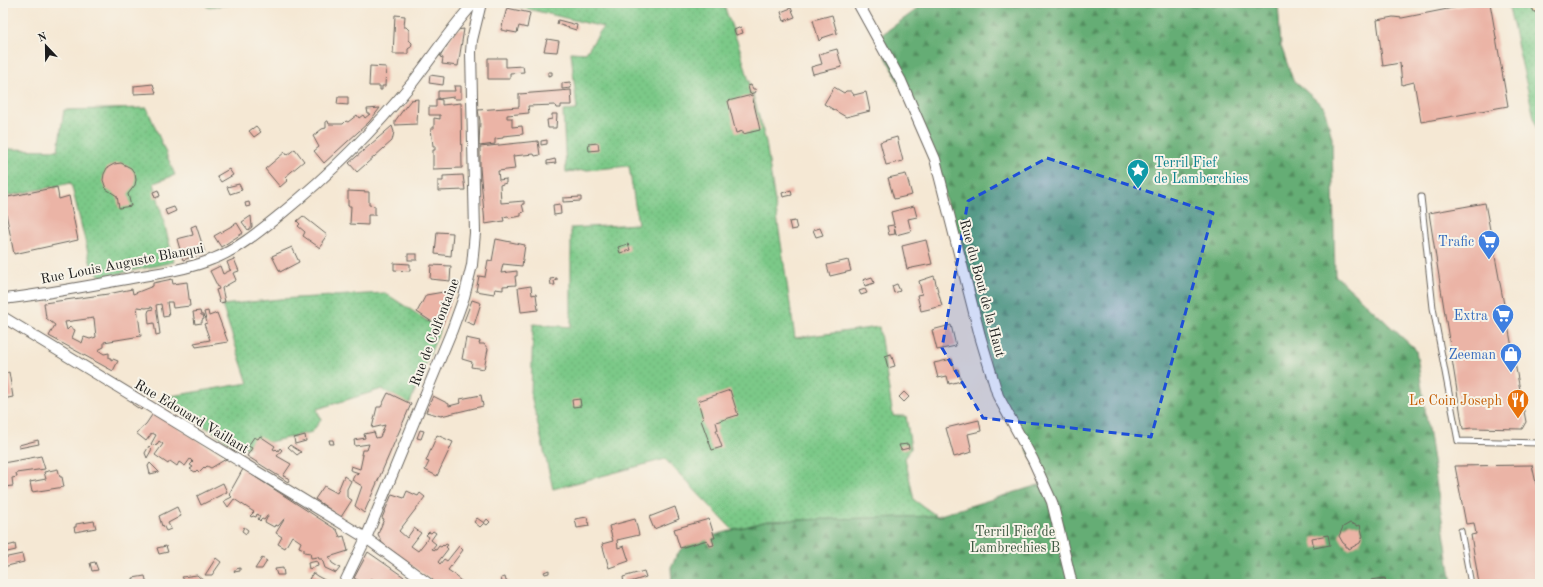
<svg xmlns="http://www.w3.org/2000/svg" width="1543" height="587" font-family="'Old Standard TT',serif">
  <defs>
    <pattern id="grass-dots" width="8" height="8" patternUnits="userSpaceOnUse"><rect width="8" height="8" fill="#7cc988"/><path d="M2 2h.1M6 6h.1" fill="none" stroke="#6bac75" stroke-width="1.8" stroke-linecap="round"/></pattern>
    <pattern id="forest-firs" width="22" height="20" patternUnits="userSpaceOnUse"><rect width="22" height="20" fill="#65ad74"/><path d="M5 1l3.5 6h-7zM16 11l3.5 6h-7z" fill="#528c5e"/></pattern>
    <pattern id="park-crowns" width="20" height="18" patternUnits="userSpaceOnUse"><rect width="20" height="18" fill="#7cc988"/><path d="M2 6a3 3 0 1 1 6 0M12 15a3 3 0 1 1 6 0" fill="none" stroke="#6bac75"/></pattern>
  </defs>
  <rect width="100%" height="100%" fill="#f7f3e8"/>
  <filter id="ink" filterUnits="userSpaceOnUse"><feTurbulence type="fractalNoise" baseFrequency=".025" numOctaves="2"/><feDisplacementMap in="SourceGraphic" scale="8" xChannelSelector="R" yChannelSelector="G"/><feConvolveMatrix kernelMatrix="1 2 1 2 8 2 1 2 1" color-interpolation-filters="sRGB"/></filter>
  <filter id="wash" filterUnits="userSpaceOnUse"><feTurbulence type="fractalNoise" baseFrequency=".012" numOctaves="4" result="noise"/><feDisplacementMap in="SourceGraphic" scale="16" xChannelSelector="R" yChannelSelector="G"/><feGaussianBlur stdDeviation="0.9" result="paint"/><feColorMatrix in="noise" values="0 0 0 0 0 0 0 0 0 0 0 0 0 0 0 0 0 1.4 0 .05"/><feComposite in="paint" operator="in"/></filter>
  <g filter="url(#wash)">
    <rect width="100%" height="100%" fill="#f5e8d4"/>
    <g fill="url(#grass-dots)" stroke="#4c7252">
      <polygon points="503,3 723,3 740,49 766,142 795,338 879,327 893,416 906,416 911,448 905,458 914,500 937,516 767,521 733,530 665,459 553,489 531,395 533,324 571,327 571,228 638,224 629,166 566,172 563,111 577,110 571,52 586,53 603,27"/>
      <polygon points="1508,3 1531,3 1540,42 1540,144"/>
      <polygon points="147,108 175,175 154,183 174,262 102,277 96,272 91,265 71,183 3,197 3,149 58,150 64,110"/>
      <polygon points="385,293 440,329 409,405 382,389 317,409 321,420 312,432 240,449 160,398 248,383 222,305 280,299"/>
    </g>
    <polygon fill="url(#forest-firs)" stroke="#406448" points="919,3 1278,3 1281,46 1293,80 1324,107 1332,138 1335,275 1416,350 1452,584 672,584 671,567 678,553 689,542 767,521 937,516 1045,483 998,396 935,159 877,38 916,10"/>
    <polygon fill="url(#park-crowns)" stroke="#4c7252" points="206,3 244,3 207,7"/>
    <g id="blocks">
      <g fill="#ebb4a6" fill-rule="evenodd">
        <polygon points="1478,3 1490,3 1508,106 1421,122 1414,82 1402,85 1400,63 1383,66 1377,20 1393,17 1402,18"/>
        <polygon points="507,8 530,13 527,28 519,26 517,33 501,30"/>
        <polygon points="791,8 795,17 784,21 781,12"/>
        <polygon points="395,15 405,16 404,27 406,27 409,30 409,40 412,43 411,47 408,49 408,54 393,54"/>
        <polygon points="832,15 837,33 822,38 819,41 813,20"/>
        <polygon points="558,20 577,25 576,30 557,24"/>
        <polygon points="741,27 743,33 736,35 734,30"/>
        <polygon points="464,29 458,66 442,64 443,58 440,57 456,30"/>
        <polygon points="547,39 559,41 557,52 544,51"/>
        <polygon points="837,49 842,67 813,74 811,67 822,64 819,54"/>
        <polygon points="488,58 506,58 506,67 523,66 524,72 510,73 510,79 488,79"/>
        <polygon points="370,66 386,67 385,86 382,86 382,90 380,90 380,86 369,86"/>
        <polygon points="548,72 552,72 552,75 548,76"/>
        <polygon points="430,75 444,77 443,85 429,83"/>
        <polygon points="570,82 571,88 562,89 562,83"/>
        <polygon points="153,84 156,93 134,94 134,86"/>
        <polygon points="751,85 753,89 755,89 756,92 750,94 748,86"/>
        <polygon points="454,86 461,86 461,99 455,99 454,97 438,99 438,91 455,91"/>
        <polygon points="834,87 844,93 846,91 851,91 854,95 866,92 870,111 846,117 824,104"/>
        <polygon points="571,90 572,105 561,105 561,108 556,108 555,105 528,106 529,113 507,115 507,118 512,118 512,127 522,126 523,134 503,136 503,138 495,139 495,144 479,146 480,121 478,110 519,107 519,94"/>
        <polygon points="752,95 760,130 743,134 743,131 736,133 728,101"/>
        <polygon points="338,97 348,97 348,105 337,104"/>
        <polygon points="418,99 417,124 395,125 395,121 406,106 411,100"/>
        <polygon points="436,99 442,100 442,105 461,103 462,168 433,169 433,150 435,150 435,146 433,146 431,128 434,128 434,118 440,119 440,115 429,115 429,107 436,107"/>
        <polygon points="380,108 369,122 324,163 314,151 319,147 313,136 322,129 326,128 326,121 328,121 329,124 343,124 346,121 348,122 357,115 359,118 363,115 365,118 370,114 368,114 367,109"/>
        <polygon points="552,114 557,114 556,128 548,128 547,120 552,119"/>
        <polygon points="256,126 261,132 254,137 249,131"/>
        <polygon points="392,126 394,132 392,141 357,172 349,163"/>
        <polygon points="897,137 903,161 886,165 880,142"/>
        <polygon points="547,140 547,144 541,145 541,141"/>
        <polygon points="538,141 540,155 535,156 534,154 513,156 515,169 498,171 499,180 506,179 506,183 500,185 501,203 524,201 524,204 522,204 524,212 521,213 521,216 509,218 508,216 503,217 504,221 485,224 480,168 480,147"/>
        <polygon points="598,143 599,150 589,151 588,144"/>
        <polygon points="295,149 304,161 285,177 288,180 280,187 265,169 285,152 287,155"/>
        <polygon points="555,159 556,163 547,164 547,161"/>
        <polygon points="121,163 131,168 135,174 136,180 135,185 128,194 131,206 119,208 117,196 106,189 103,180 104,174 107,168 114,164"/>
        <polygon points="229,169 233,175 221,182 217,176"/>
        <polygon points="906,174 912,195 894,199 888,178"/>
        <polygon points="463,175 465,190 438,191 438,181 443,181 443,176"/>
        <polygon points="239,184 242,190 230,194 227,187"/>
        <polygon points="57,187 59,199 69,196 78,240 14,254 3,198"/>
        <polygon points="158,190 160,196 155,198 153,192"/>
        <polygon points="791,190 792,195 783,197 782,193"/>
        <polygon points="348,191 369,192 369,205 375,206 375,215 368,215 368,225 350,224 351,206 348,206"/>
        <polygon points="581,197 581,201 563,202 563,198"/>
        <polygon points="249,202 250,206 246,207 245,203"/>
        <polygon points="1485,203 1526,422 1522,429 1472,428 1463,429 1429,213"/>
        <polygon points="560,204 561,214 554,215 553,205"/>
        <polygon points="914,206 917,217 908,219 911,231 896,235 894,226 895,234 889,235 887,226 894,225 891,212"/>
        <polygon points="174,207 176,211 167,215 165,210"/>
        <polygon points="251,216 252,227 248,230 242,222"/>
        <polygon points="303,216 327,235 322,242 323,244 320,248 303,236 305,232 298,226 300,224 297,221"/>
        <polygon points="795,221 797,229 791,230 789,222"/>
        <polygon points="237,223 243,233 221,247 214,236"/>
        <polygon points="196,225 205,253 183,260 177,239 193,235 191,227"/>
        <polygon points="820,228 823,235 816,237 813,230"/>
        <polygon points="437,232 453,233 451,256 435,254"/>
        <polygon points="496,239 525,245 522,266 503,264 501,273 517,271 517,276 515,276 516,285 503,286 503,290 495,289 494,294 476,291 479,276 485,277 488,260 492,261"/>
        <polygon points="926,240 932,264 907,269 902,246"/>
        <polygon points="628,244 630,250 620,253 618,247"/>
        <polygon points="292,247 299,262 280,272 272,256"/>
        <rect x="408" y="254" width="9" height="6"/>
        <polygon points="234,259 239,271 233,273 236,280 222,288 225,302 220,303 216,290 219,289 210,271 220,266 223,274 231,270 230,270 227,262"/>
        <polygon points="848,260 851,271 830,276 827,265"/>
        <polygon points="394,263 410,264 410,271 394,270"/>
        <polygon points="431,265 451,266 450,281 430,279"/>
        <polygon points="934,276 942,306 921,311 917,295 922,294 919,281"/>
        <polygon points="872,277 874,283 865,286 863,280"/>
        <polygon points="557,278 557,280 554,281 555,285 551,285 550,279"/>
        <path d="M172,279L173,284L187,282L190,306L173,308L172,302H167L169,316L163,317L161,304L156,305L160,334L156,335L154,323L149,324L148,313L149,310L153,309L152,307L146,308L137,307L141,336L104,342V347L98,350L104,354L109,353V358H111V360L113,359L118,361L113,371L49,336L55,325L46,318L44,303L108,294L132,289L133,294L153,286V283ZM94,318L96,337L90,339L84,337L82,343L72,338L75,330L70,327L67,330L65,322Z"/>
        <polygon points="897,284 900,291 894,293 892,286"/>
        <polygon points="531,286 532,295 536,294 538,310 521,312 518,288"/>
        <polygon points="865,289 867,293 861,295 859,291"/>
        <polygon points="455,290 441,328 417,312 426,295"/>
        <polygon points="472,300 481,303 474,325 464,321"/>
        <polygon points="200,311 201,315 203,315 204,319 202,320 202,323 195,324 193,312"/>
        <polygon points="208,311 209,316 217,313 228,342 196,347 194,343 210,340 204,324 207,323 204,312"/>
        <polygon points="951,325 956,346 937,350 932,330"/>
        <polygon points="466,338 480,341 479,344 484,344 488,349 484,369 471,367 472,362 462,359"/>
        <polygon points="891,354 895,366 888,368 885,356"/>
        <polygon points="952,359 955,370 958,369 961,381 949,384 947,376 938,378 934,363"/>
        <polygon points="9,372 13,397 3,399 3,375"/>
        <polygon points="730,390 738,415 716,422 718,430 716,430 722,447 712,450 701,420 703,419 698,401"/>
        <polygon points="904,392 909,397 904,402 899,397"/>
        <polygon points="388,393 411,404 364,513 355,506 362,486 352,480 355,474 357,475 359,473 350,470 351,466 360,469 363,455 361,455 362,450 367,450 369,444 355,446 354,440 365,438 364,434 374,432 376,438 380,437 385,425 372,428 377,407 381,407"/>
        <polygon points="481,395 483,406 441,416 426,412 433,396 449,404 449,406 461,403 460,399"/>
        <polygon points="580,399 581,406 573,407 572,400"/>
        <polygon points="132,401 144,406 141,410 132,404"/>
        <polygon points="154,412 226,459 211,468 207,466 205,468 204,467 199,472 197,470 195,472 190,469 193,467 190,465 193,462 190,459 185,466 179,462 177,466 170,461 168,464 155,455 163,444 159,441 156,446 154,444 153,446 151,444 156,435 152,433 146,441 136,433 146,424"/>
        <polygon points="979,420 981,431 968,434 972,452 954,457 946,428"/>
        <polygon points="420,430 424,431 421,439 417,438"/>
        <polygon points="305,435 306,441 295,444 294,438"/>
        <polygon points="437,435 453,442 437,476 425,470 429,462 426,461"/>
        <polygon points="260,436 275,446 273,449 275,450 276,449 278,451 280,448 282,450 277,456 291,464 283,476 288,478 289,480 288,482 247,456 252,448 248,446 254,437 258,439"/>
        <polygon points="38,440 39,444 19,448 19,445"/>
        <polygon points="329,440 333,440 334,444 330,444"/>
        <polygon points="908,444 909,448 901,450 899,445"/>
        <polygon points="290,445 301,452 297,455 288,447"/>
        <polygon points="149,446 152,449 147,458 145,453"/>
        <polygon points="41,456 45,469 16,473 17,477 12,478 13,486 3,487 3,463"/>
        <polygon points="150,463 159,472 150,474 148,466"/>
        <polygon points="1532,465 1537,488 1540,487 1540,584 1479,584 1471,535 1476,534 1474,523 1466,524 1455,466"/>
        <polygon points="58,469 60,477 62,477 64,487 32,492 30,482 46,479 44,472"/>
        <polygon points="243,469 337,530 340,537 344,536 348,551 329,557 332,563 340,568 336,573 325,568 322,559 319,559 318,557 311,558 310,553 304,552 304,549 299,547 301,542 292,536 285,548 278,544 282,537 276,533 285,518 278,526 275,525 274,527 265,522 268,516 267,516 264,520 262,519 260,521 258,519 260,516 257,514 256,517 253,516 252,517 250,516 254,512 234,499 228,507 224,501 232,497 229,494"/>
        <polygon points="344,476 351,481 347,489 347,497 352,500 341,517 315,499 324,486 337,493"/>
        <polygon points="223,483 227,492 201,505 197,496"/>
        <polygon points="407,491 418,496 420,493 425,497 399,531 407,538 414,528 421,533 411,546 418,551 429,537 426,535 429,532 431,533 433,531 436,533 431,540 436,544 432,549 436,550 439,546 441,547 443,545 444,546 446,544 448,545 446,547 448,549 438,562 440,564 444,559 447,561 459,546 463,550 448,570 457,576 456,577 465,584 437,584 382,543 378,534 384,519 382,518 392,494 404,498"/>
        <polygon points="177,507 181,516 168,523 171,529 166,531 163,525 162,526 159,516"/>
        <polygon points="675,507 679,519 654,529 649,517"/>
        <polygon points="587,517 589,526 577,528 575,519"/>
        <polygon points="477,518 484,523 480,527 474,522"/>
        <polygon points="487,519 490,522 487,525 484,523"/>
        <polygon points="635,519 639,535 617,540 618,548 624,546 629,561 609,568 602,544 613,541 609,526"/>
        <polygon points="709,519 715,538 712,538 714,545 710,546 707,540 680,548 674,529"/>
        <polygon points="94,521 96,528 75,532 74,527 76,527 76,524"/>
        <polygon points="1350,523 1358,526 1360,525 1363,536 1360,543 1349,549 1348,547 1346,547 1346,545 1343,543 1339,536 1343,527"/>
        <polygon points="244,527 248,530 246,534 242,531"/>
        <polygon points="3,534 7,546 15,544 16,550 3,553"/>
        <polygon points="1328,535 1330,545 1314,548 1312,538"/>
        <polygon points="166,546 168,552 159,554 157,548"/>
        <polygon points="368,552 404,577 400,584 379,584 371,578 367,584 364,584 354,578"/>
        <polygon points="22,554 24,562 3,567 3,558"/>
        <polygon points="216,558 221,562 212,575 205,575"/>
        <polygon points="262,558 267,561 262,569 255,569"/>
        <polygon points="317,561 318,566 309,569 308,563"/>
        <polygon points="95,562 98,570 92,571 90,563"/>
        <polygon points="240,568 240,571 234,572 236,569"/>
        <polygon points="283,568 284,575 277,575 275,569"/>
        <polygon points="549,570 549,573 545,574 544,572"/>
        <polygon points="644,571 646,577 624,584 623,577"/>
        <polygon points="313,573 317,576 332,584 306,584"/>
        <polygon points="197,575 207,584 182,584 180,583 184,580 182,577"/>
        <polygon points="145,576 147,584 134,584 133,578"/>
        <polygon points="505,577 506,581 508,581 509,584 501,584 501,582 502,582 501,578"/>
        <polygon points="1385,578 1386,584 1372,584 1371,580"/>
      </g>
    </g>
  </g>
  <g filter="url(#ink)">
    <use href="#blocks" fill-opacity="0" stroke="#68635c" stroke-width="1"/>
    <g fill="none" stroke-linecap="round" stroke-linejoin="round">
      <g stroke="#68635c" stroke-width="7">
        <g id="service">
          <polyline points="1421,197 1433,308 1458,441 1540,443"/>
          <polyline points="1461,531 1471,584"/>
        </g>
      </g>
      <g stroke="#68635c" stroke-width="12">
        <g id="minor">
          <polyline points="858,3 901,81 935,159 980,336 998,396 1033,460 1052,502 1072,584"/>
          <path d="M3,299C48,294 93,285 137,277C163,272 189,269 213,259C237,250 261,230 281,214C329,175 374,130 413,82C434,55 451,28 474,3"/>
          <polyline points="3,317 366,538 429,584"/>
          <polyline points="344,584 366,538 452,330 464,297 472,265 475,233 471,52 472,40 481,3"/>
        </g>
      </g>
      <g stroke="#68635c" stroke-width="17">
        <polyline id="secondary" points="1539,3 1540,6"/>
      </g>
      <use href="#service" stroke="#fff" stroke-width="5"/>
      <use href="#minor" stroke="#fff" stroke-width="10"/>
      <use href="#secondary" stroke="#f9e7c3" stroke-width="15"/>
    </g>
  </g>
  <path fill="#1d4ed8" fill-opacity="0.2" stroke="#1d4ed8" stroke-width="3" stroke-dasharray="8 5" stroke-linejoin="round" d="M1047,158L1213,213L1151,437L983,418L942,348L968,201Z"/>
  <defs>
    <g id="sight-pin" transform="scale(1.15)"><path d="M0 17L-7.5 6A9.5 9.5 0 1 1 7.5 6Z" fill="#0f9aa8" stroke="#f7f3e8"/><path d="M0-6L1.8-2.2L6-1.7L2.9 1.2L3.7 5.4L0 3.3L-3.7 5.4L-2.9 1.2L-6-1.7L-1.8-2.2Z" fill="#fff"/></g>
    <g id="supermarket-pin" transform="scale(1.15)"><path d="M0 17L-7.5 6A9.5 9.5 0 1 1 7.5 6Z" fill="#3f7fe0" stroke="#f7f3e8"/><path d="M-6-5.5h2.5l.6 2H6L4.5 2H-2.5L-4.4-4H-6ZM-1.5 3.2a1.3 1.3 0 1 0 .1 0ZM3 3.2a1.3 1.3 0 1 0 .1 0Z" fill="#fff"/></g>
    <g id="shop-pin" transform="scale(1.15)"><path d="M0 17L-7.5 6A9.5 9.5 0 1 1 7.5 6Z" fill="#3f7fe0" stroke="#f7f3e8"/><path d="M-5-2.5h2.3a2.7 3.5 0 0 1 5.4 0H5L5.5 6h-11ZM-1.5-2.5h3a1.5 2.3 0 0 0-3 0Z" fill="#fff"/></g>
    <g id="restaurant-pin" transform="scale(1.15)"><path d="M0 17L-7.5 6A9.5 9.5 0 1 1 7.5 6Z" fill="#e8710a" stroke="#f7f3e8"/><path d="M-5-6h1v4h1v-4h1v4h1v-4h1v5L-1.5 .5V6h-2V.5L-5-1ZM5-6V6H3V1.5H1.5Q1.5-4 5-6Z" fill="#fff"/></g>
  </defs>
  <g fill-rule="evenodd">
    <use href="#sight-pin" x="1138" y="170"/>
    <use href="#supermarket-pin" x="1489" y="241"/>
    <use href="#supermarket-pin" x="1503" y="315"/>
    <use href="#shop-pin" x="1511" y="354"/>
    <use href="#restaurant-pin" x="1518" y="400"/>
  </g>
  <g text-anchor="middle" stroke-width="4" stroke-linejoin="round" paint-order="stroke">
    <g font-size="14" fill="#0d838f" stroke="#f7f3e8" text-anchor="start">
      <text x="1154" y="167">Terril Fief<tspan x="1154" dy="16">de Lamberchies</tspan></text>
    </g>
    <g font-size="14" fill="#366cbe" stroke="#f7f3e8" text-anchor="end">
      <text x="1474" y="246">Trafic</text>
      <text x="1488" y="320">Extra</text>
      <text x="1496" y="359">Zeeman</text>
    </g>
    <g font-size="14" fill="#1c1c1c" stroke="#f7f3e8">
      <text transform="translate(122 263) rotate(-11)" y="5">Rue Louis Auguste Blanqui</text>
      <text transform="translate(983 288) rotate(75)" y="5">Rue du Bout de la Haut</text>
      <text transform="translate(434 332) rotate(-69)" y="5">Rue de Colfontaine</text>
      <text transform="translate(192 416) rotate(31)" y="5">Rue Edouard Vaillant</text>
    </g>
    <g font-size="14" fill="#c56008" stroke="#f7f3e8" text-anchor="end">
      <text x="1502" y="405">Le Coin Joseph</text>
    </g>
    <g font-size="14" fill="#3e5942" stroke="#f7f3e8">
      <text x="1015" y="536">Terril Fief de<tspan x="1015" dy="16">Lambrechies B</tspan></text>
    </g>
  </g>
  <rect width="1543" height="587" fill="none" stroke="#f7f3e8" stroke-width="16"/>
  <g transform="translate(46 46) rotate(338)" stroke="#f7f3e8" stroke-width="3" paint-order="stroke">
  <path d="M0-3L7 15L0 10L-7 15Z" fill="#1c1c1c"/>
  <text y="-6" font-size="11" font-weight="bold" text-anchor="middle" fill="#1c1c1c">N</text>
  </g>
</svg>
